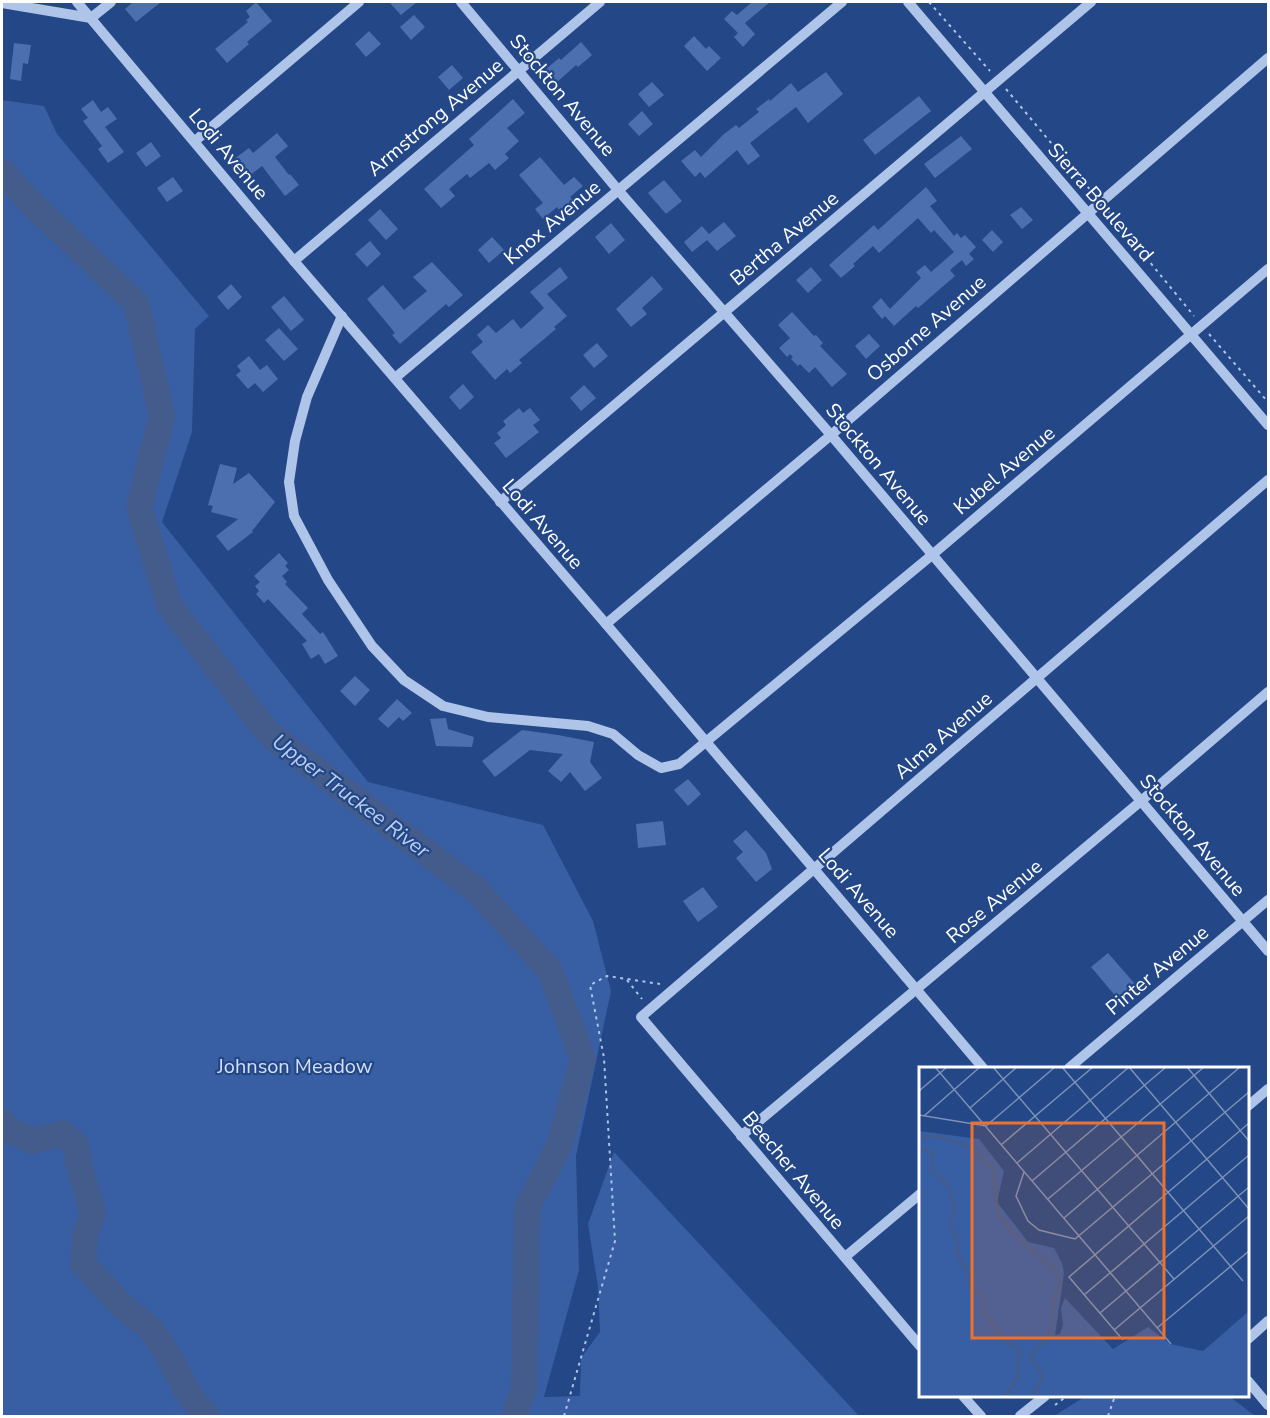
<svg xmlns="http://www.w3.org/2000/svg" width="1270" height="1418" font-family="'Nunito Sans',sans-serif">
  <rect width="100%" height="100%" fill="#234787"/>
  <g fill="#385fa4">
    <polygon points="2,100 44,106 57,134 209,316 195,329 192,432 162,522 368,782 543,825 593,921 611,991 576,1156 579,1270 544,1397 580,1396 581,1358 600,1332 598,1287 588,1224 614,1152 859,1416 2,1416"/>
    <polygon points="1086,1396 1229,1396 1255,1416 1054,1416"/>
  </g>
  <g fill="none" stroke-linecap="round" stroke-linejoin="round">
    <g stroke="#435c8b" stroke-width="26">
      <polyline points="2,172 39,211 136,303 162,416 139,507 170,607 269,734 476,890 550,971 583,1059 560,1144 527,1208 524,1388 514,1416"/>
      <polyline points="2,1121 7,1129 33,1141 63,1133 76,1145 78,1162 93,1214 86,1232 83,1264 123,1307 151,1329 168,1355 190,1396 207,1416"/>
    </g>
  </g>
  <g fill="#4c70af">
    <polygon points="133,2 161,2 136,22 125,9"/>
    <polygon points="256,2 272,21 247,42 249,44 227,63 215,49 248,22 246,20 250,17 246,11"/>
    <polygon points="389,2 417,2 401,15"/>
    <polygon points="752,2 770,2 745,23 755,34 743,47 734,37 738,33 724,19 732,11 737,15"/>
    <polygon points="414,15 425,27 411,40 400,27"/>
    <polygon points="369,31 381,44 366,57 355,44"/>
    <polygon points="694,36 706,49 709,46 721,58 707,71 684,46"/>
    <polygon points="581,42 592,55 578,67 576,65 556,83 545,70 559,58 561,60"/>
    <polygon points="14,43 31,45 28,64 23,63 21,81 10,79"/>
    <polygon points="452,65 463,78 449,90 438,77"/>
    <polygon points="826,72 843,94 808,123 796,107 750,143 760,156 748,165 737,150 705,178 700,172 695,177 681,161 695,150 701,157 724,134 736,125 739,128 759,112 756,109 769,99 770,101 791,83 798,92"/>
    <polygon points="652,82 664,95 649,107 638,94"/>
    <polygon points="919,96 931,111 875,155 863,140"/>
    <polygon points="513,99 525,113 507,128 519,141 505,154 509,158 495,170 489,163 470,178 467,174 449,189 455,196 441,208 424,189 474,145 469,139"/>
    <polygon points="93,100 101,112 108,107 117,119 105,127 124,152 108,163 98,149 102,146 83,121 88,118 81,109"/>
    <polygon points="642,111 653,124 639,136 628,124"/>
    <polygon points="277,133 288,146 275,157 289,175 290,174 299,185 285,196 262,166 248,177 234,159 249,148 253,153"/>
    <polygon points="961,136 972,149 935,178 924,164"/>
    <polygon points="151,142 161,156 146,167 136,153"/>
    <polygon points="540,157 564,185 574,177 583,186 570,197 574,201 561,212 557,207 543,219 535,209 543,203 519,175"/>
    <polygon points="173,177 183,191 167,202 157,188"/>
    <polygon points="664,180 682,201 666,214 648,193"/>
    <polygon points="926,187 937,201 930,206 954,236 957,233 961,238 965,235 976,247 969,254 974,259 966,266 962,260 950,270 955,276 918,308 916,306 894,326 885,316 882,319 872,307 881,298 890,309 921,278 916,272 925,265 931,272 954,252 934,230 931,233 918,218 879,253 873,246 853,264 855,266 841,278 829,265 874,225 878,230"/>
    <polygon points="1021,207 1033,220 1022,229 1010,215"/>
    <polygon points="380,209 398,229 386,240 368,220"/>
    <polygon points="724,222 736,236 717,251 707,240 692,252 684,242 702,226 709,234"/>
    <polygon points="611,223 625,240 609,254 595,237"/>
    <polygon points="992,230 1003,242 993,252 982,240"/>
    <polygon points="492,237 504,250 489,263 478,250"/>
    <polygon points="370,241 381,254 367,267 355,254"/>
    <polygon points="432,262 463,295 449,307 446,304 400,344 392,335 395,333 367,299 383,285 404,310 427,291 413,277"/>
    <polygon points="560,267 568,278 547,294 567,316 554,327 556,329 519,360 522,363 510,373 507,369 495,380 471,352 483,342 477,335 488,325 496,333 513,319 521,329 544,308 530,292"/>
    <polygon points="811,267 822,280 808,293 796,280"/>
    <polygon points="652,276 663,289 642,308 647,314 631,327 616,309"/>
    <polygon points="231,284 242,297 228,310 217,297"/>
    <polygon points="284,296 304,320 291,331 271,307"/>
    <polygon points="792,312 814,336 816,335 823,343 820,346 847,374 832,387 815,367 809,373 800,364 798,366 791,359 793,357 790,354 787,357 779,348 790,338 778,325"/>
    <polygon points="279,328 298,349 284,361 265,340"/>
    <polygon points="869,334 880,346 866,359 855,346"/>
    <polygon points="597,343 608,356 594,368 583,355"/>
    <polygon points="249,356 260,370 267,365 278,379 263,392 255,383 248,389 236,375 241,371 237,366"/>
    <polygon points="463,384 474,397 460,410 449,397"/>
    <polygon points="584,385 596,398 581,411 570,398"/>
    <polygon points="519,408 523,413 530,408 540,420 533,425 539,432 506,458 494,443 501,438 497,433 506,425 503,421"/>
    <polygon points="220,464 237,468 233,484 249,473 275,502 252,531 253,532 228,551 216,536 238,519 211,512 213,506 208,505"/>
    <polygon points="279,553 288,563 285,566 289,570 282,576 287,582 285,584 308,608 302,614 320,634 323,632 338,656 325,664 319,654 311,659 302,644 307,641 268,599 264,603 256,594 259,591 255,586 260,582 254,576"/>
    <polygon points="355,676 370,690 355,706 340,691"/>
    <polygon points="397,699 412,713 403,721 399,717 388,728 378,719"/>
    <polygon points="446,718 448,729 474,737 472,747 436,746 430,719"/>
    <polygon points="522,730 558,735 594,742 590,762 602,778 585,791 570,772 561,782 548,771 563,754 530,750 495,777 482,761"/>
    <polygon points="688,779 701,794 688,806 674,790"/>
    <polygon points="663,821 666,845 638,848 636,824"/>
    <polygon points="746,830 766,853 772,869 756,882 736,858 743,852 733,841"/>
    <polygon points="703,887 718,907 698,922 683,901"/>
    <polygon points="1108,953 1135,984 1118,999 1091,967"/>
  </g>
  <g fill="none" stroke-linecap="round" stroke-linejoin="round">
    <g stroke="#aec4e9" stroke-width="2" stroke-dasharray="3 4.5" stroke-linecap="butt">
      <polyline points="929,2 990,71"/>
      <polyline points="1006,89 1093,193"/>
      <polyline points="1108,211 1194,316"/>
      <polyline points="1209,334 1268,402"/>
      <polyline points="627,980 642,999"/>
      <polyline points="1055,1405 1067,1396"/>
      <polyline points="564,1416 615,1241 604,1058 590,985 607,976 660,984"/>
      <polyline points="1108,1416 1115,1396"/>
    </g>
    <g stroke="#aec4e9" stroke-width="10">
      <polyline points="77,2 294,261 606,624 983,1068"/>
      <polyline points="461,2 618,190 831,435 1268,951"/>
      <polyline points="908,2 1268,425"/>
      <polyline points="2,3 91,18 111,2"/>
      <polyline points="195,141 359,2"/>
      <polyline points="294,261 600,2"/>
      <polyline points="342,316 307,397 295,441 289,482 294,516 328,580 372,646 404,680 443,706 488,717 588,726 613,734 638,755 661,768 679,764 932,555 1268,269"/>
      <polyline points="395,378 842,2"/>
      <polyline points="500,502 1091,2"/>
      <polyline points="606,624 831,435 1268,58"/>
      <polyline points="1069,1068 1268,900"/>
      <polyline points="1248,1106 1268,1089"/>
      <polyline points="741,1136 1141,801 1268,692"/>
      <polyline points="845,1257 920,1194"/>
      <polyline points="1248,1339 1268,1321"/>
      <polyline points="920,1346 641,1017 1268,480"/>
      <polyline points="1248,1381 1268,1405"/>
      <polyline points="963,1396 981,1416"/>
      <polyline points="1020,1416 1045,1396"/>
    </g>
  </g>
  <g text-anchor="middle" stroke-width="4.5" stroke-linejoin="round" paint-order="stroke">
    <g font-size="20" fill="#fff" stroke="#234787">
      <text transform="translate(563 95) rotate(50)" y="7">Stockton Avenue</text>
      <text transform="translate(435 117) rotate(-40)" y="7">Armstrong Avenue</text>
      <text transform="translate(229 154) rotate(50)" y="7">Lodi Avenue</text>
      <text transform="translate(1101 202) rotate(49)" y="7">Sierra Boulevard</text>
      <text transform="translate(552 222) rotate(-40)" y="7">Knox Avenue</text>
      <text transform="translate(784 238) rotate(-40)" y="7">Bertha Avenue</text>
      <text transform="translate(926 328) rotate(-41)" y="7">Osborne Avenue</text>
      <text transform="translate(879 464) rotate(50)" y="7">Stockton Avenue</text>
      <text transform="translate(1004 470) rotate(-40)" y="7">Kubel Avenue</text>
      <text transform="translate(543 524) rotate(49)" y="7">Lodi Avenue</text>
      <text transform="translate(943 735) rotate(-41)" y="7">Alma Avenue</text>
      <text transform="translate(1193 835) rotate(50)" y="7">Stockton Avenue</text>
      <text transform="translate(859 893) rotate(49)" y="7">Lodi Avenue</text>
      <text transform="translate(994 901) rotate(-40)" y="7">Rose Avenue</text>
      <text transform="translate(1157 970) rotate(-40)" y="7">Pinter Avenue</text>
      <text transform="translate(794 1170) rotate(50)" y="7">Beecher Avenue</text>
    </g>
    <g font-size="20" fill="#d3e0f7" stroke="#234787">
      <text x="295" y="1073">Johnson Meadow</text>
    </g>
    <g font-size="21" font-style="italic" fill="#bacff1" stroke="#234787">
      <text transform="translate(351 796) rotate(37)" y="7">Upper Truckee River</text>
    </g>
  </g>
  <g transform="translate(919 1067)">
    <rect width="330" height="330" fill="#234787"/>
    <path d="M0,64L60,72L85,104L78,135L109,175L135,181L143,196L145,206L136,268L141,267L144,258L142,241L146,231L194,282L229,260L251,277L284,284L330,244V330H0Z" fill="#385fa4"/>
    <path fill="none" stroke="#435c8b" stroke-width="3" d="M0,69H18L51,80L74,102L79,148L94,167L136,203L141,216L133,239L132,266L111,289L124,309L114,330M0,81L13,86V103L30,120L35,140L31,159L38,172L39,190L50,206L51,223L65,229L66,248L89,276L102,284L98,293L99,311L86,330"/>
    <path fill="none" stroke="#7b91b7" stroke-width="1.5" d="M16,0L252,277M74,0L255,212M143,0L324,214M210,0L330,142M268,0L330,74M0,24L28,0M51,41L98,0M0,48L67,59L136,0M5,49L61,0M82,78L174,0M98,96L210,0M105,105L97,129L109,154L120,163L156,172L330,25M113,114L247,0M129,132L285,0M145,151L321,0M165,228L330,88M181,246L330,120M238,261L330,184M195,263L330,149M204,273L150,210L330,56"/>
    <path fill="#eb7230" fill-opacity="0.15" stroke="#eb7230" stroke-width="3" d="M53,56H245V271H53Z"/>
    <rect width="330" height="330" fill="none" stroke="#fff" stroke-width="3"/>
  </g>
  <rect width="1270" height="1418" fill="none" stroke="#ffffff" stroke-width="6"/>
</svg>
